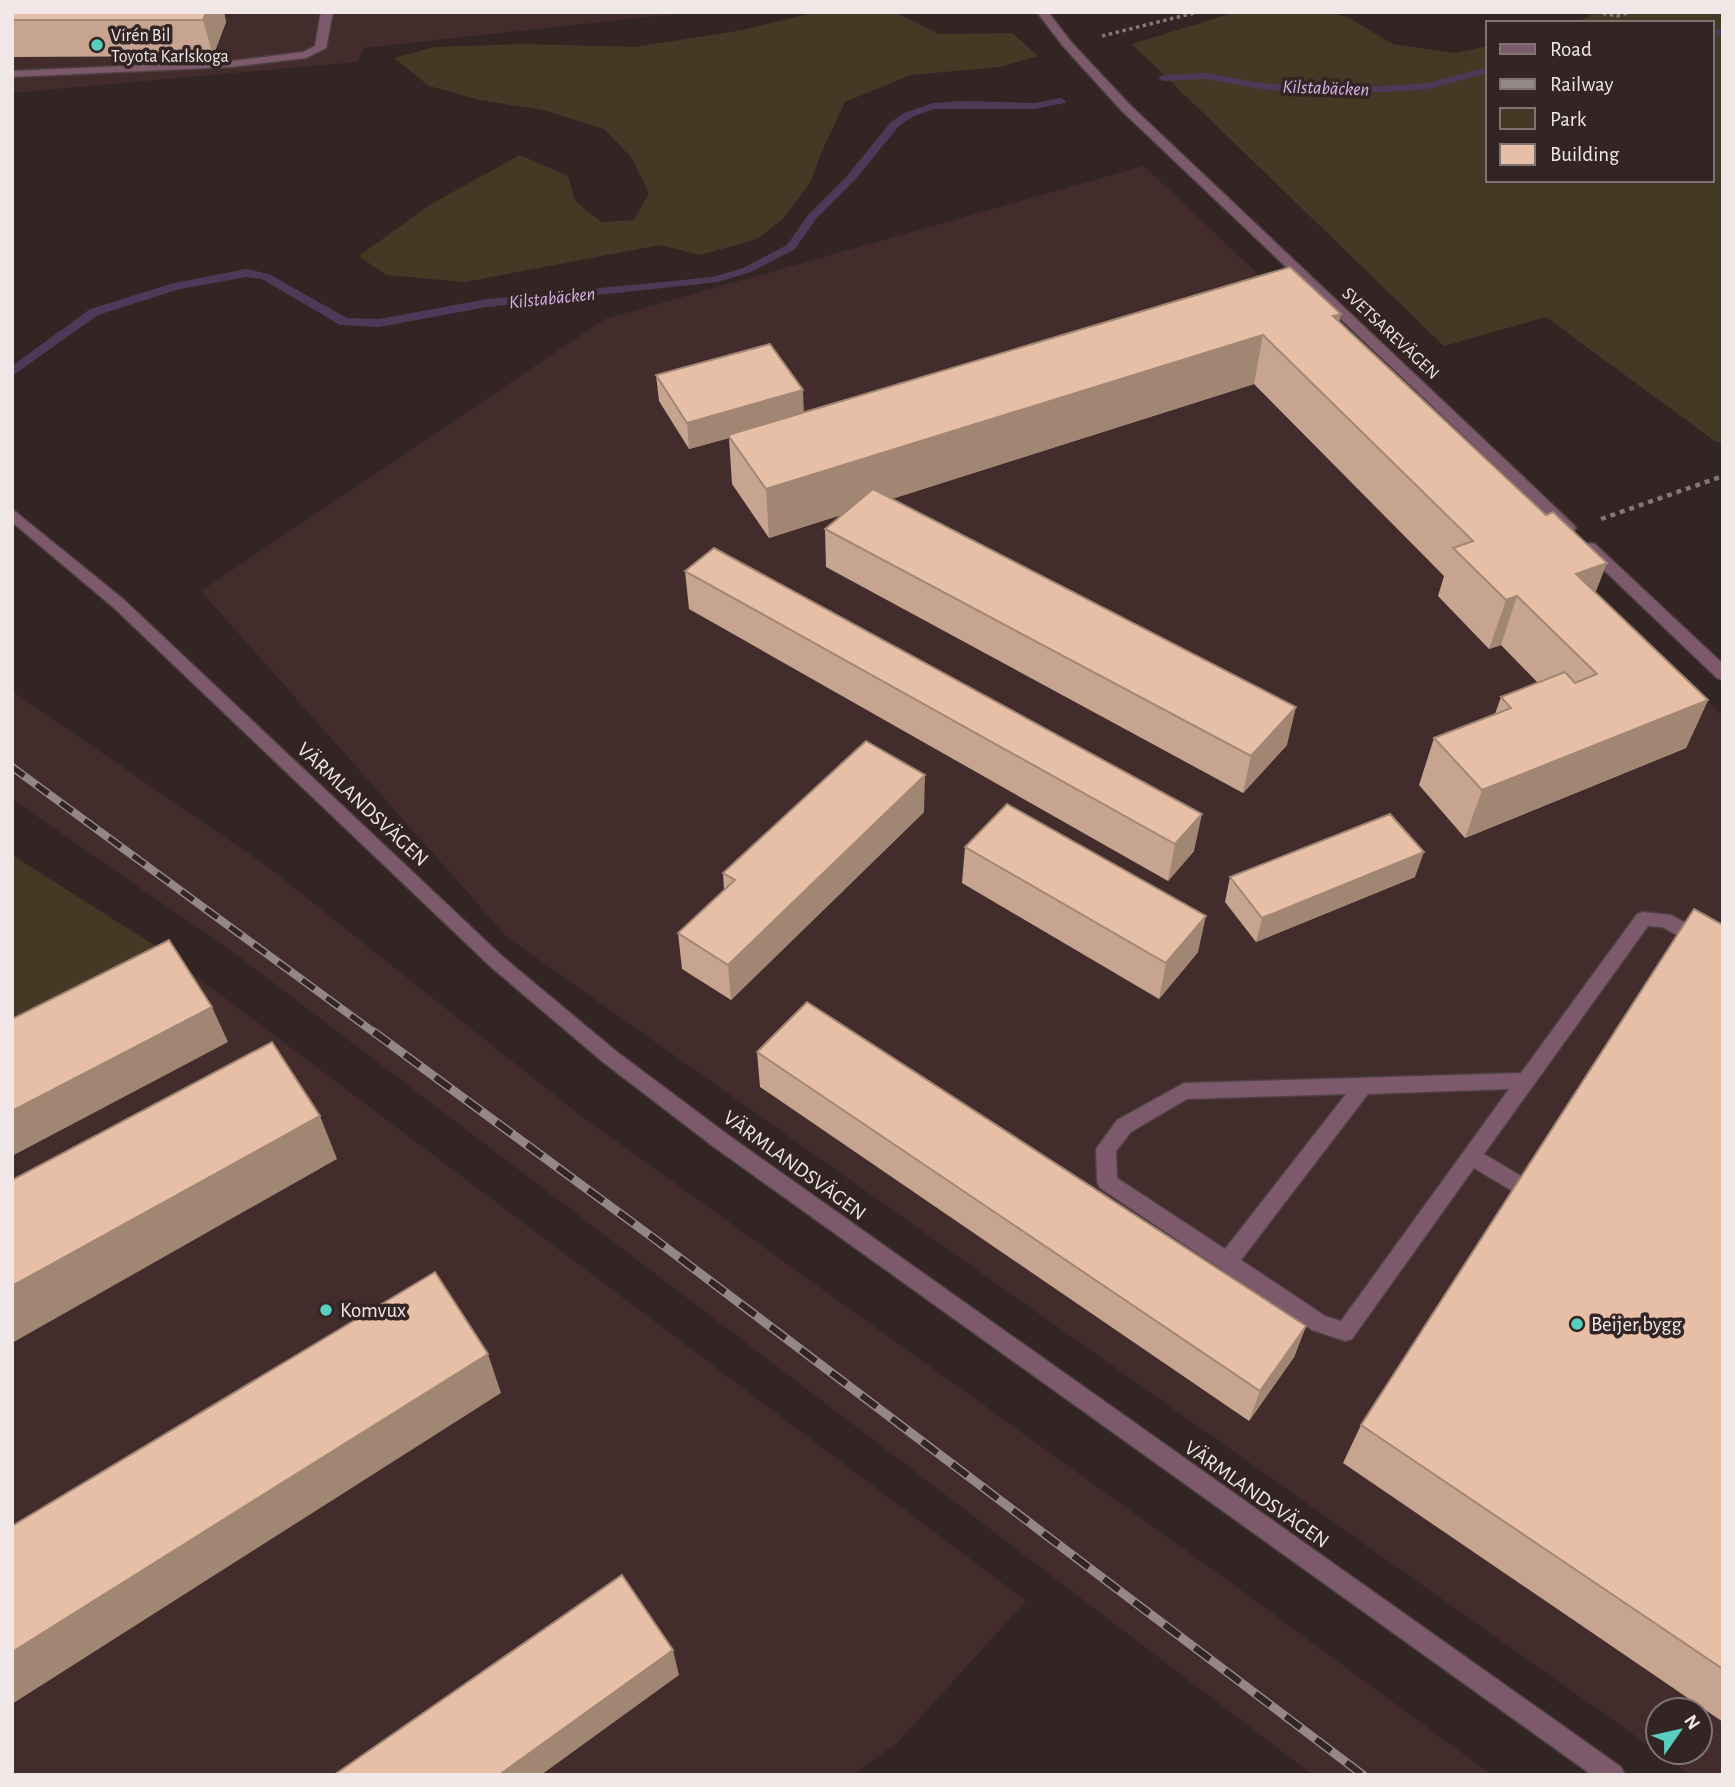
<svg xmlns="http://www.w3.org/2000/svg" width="1735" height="1787" font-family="'Alegreya Sans',sans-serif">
  <rect width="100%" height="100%" fill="#342525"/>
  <g fill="#422c2c">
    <polygon points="12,12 694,12 364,48 357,62 12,93"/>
    <polygon points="1144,166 1723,716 1723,1775 1690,1775 1658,1752 1700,1752 1700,1710 1658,1710 1658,1752 507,937 201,591 605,319"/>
    <polygon points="12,691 268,867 577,1113 1227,1580 1492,1775 1313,1775 241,958 12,799"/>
    <polygon points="157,947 1026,1601 897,1743 852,1775 12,1775 12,1018"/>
  </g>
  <g fill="#433925">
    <polygon points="826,12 895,12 939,34 1012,33 1038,56 1000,67 911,75 845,102 821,153 811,181 785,217 757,239 700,255 660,245 465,282 386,275 359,256 433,203 520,155 568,176 575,201 601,222 634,220 649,193 631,157 604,129 543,110 480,100 429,86 394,58 435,47 526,44 634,47 743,30 804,15"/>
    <polygon points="1236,12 1324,12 1347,17 1393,44 1455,53 1488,46 1488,180 1712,180 1712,23 1576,23 1596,12 1723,12 1723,443 1716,442 1546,317 1444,346 1132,44"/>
    <polygon points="12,855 157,947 12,1018"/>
  </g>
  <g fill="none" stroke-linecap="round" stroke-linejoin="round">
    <g fill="#4d3958" fill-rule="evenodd">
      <polygon points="1723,29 1723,35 1712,37 1712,31"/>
      <polygon points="1488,67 1488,73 1428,89 1387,92 1312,93 1261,89 1206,79 1163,81 1158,78 1163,75 1206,73 1261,83 1312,87 1387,86 1428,83"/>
      <polygon points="1061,98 1066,101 1065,103 1034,109 934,109 912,117 899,126 854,181 816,219 795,249 751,272 718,282 487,307 379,327 340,325 262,279 246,277 180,289 98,315 12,376 12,366 90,309 174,283 246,269 269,274 347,318 379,319 487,299 713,277 743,268 787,245 808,215 846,177 891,122 904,113 933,103 963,101 1034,103"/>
    </g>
    <g stroke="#4e4040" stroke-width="3">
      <g id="service">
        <polygon points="321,12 333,12 326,48 306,58 231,67 12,77 12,71 231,61 303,52 315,46"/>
        <path d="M1643,912L1671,915L1723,943V959L1662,927L1648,926L1484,1154L1543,1189L1546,1195L1543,1201L1536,1204L1529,1201L1474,1168L1352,1339L1345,1341L1312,1330L1100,1188L1097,1182L1096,1149L1117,1120L1184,1083L1521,1073L1637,914ZM1509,1089L1341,1321L1325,1316L1241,1260L1368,1094ZM1346,1094L1225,1249L1117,1178L1116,1151L1131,1132L1187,1099Z"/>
      </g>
    </g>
    <g stroke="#4e4040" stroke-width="3">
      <polygon id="minor" points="12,509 123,599 503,957 617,1052 728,1135 1621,1767 1625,1775 1592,1775 714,1147 603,1062 491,967 113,607 12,522"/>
    </g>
    <g stroke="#4e4040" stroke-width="3">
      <g id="tertiary">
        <polygon points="1037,12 1048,12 1071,42 1130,105 1574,525 1576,528 1574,531 1564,531 1122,111 1063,46"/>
        <polygon points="1590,543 1595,544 1723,664 1723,680 1717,678 1585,552 1582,548 1585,544"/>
      </g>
    </g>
    <g stroke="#847777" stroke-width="3.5" stroke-dasharray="3.5 3.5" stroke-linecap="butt">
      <polyline points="1596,12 1617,16 1631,12"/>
      <polyline points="1102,36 1198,12"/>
    </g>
    <polyline stroke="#847777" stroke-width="4.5" stroke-dasharray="5 5" stroke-linecap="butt" points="1601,519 1723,476"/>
    <use href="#service" fill="#7c596b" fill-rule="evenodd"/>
    <use href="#minor" fill="#7c596b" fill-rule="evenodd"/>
    <use href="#tertiary" fill="#7c596b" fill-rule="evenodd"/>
    <g stroke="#938787" stroke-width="8">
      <polyline id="rail-far1" points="12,767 376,1034"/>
    </g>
    <g stroke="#938787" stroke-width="9">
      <polyline id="rail" points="374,1032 652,1237 1363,1775"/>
    </g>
    <use href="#rail-far1" stroke="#342525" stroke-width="5" stroke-dasharray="15" stroke-linecap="butt"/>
    <use href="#rail" stroke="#342525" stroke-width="6" stroke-dasharray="19" stroke-linecap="butt"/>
  </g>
  <g fill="#c7a48f">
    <polygon points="12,12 224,12 226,22 213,56 12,57"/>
    <polygon points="1339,322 1596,593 1708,700 1686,748 1465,838 1419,785 1434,738 1495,714 1501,697 1538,683 1501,645 1489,649 1438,596 1444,576 1254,384 891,499 1287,745 1243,793 826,567 825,529 843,514 769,538 732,484 729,438 689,449 659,401 656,375 804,412"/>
    <polygon points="685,571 1194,851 1168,881 689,609"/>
    <polygon points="924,812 731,1000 682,969 678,933 724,890 723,873"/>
    <polygon points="965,847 1198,952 1159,999 962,883"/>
    <polygon points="1230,877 1415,877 1256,942 1225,902"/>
    <polygon points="1723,925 1723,1722 1343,1463 1361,1425"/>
    <polygon points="757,1052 1306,1326 1294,1357 1249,1421 760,1087"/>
  </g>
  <g fill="#a28674">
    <polygon points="206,12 224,12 226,22 213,56 203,20"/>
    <polygon points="1341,314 1330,362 1333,316"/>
    <polygon points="1263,335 1254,384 769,538 766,489"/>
    <polygon points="803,390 804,416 728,435 729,438 689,449 687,423"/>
    <polygon points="1607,563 1588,612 1576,574"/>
    <polygon points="1517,596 1501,645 1489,649 1506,600"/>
    <polygon points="1708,700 1686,748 1465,838 1482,790"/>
    <polygon points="1296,707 1287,745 1243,793 1251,756"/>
    <polygon points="925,775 924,812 731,1000 728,965"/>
    <polygon points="1202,814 1194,851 1168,881 1175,844"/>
    <polygon points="1424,852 1415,877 1256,942 1262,918"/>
    <polygon points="1206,916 1198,952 1159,999 1166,963"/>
    <polygon points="212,1007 228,1042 12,1156 12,1111"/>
    <polygon points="320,1116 337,1159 12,1343 12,1286"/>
    <polygon points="1306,1326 1294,1357 1249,1421 1260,1391"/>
    <polygon points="488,1354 501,1393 12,1704 12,1652"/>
    <polygon points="673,1650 679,1675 541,1775 499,1775"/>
  </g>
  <g fill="#e7bfa6" stroke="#a28674" stroke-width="2">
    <polygon points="12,12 206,12 203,20 12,20"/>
    <polygon points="1290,267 1341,314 1333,316 1546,515 1553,512 1607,563 1576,574 1708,700 1482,790 1434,738 1511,708 1501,697 1565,672 1575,683 1597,674 1517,596 1506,600 1453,548 1473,541 1263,335 766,489 728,435"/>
    <polygon points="770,344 803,390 687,423 656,375"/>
    <polygon points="873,489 1296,707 1251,756 825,529"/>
    <polygon points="714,548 1202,814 1175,844 685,571"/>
    <polygon points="866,741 925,775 728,965 678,933 735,880 723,873"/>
    <polygon points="1007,804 1206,916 1166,963 965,847"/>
    <polygon points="1390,814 1424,852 1262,918 1230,877"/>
    <polygon points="1694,909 1723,925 1723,1669 1361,1425"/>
    <polygon points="169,940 212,1007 12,1111 12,1019"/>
    <polygon points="807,1002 1306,1326 1260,1391 757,1052"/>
    <polygon points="272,1042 320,1116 12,1286 12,1180"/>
    <polygon points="435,1272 488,1354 12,1652 12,1526"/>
    <polygon points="622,1575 673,1650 499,1775 334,1775"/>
  </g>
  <g fill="#58cec1" stroke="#342525" stroke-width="2.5">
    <circle cx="97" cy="45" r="7"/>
    <circle cx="326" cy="1310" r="7"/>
    <circle cx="1577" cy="1324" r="7"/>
  </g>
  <g text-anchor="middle" stroke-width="7" stroke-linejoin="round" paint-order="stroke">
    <g font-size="18" fill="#f1e7e7" stroke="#342525" text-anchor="start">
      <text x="111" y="41">Virén Bil<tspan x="111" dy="21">Toyota Karlskoga</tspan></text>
    </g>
    <g font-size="18" fill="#f1e7e7" stroke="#342525">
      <text transform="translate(1391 333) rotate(43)" y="6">SVETSAREVÄGEN</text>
    </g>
    <g font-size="19" font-style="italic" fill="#d8b3eb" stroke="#342525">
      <text transform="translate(1326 87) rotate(2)" y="7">Kilstabäcken</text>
      <text transform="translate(552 297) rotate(-6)" y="7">Kilstabäcken</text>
    </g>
    <g font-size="21" fill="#f1e7e7" stroke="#342525">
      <text transform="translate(363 804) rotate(43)" y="7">VÄRMLANDSVÄGEN</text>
      <text transform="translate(795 1165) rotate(36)" y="7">VÄRMLANDSVÄGEN</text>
      <text transform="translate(1257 1494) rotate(35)" y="7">VÄRMLANDSVÄGEN</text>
    </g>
    <g font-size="21" fill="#f1e7e7" stroke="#342525" text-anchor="start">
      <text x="340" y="1317">Komvux</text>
      <text x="1591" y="1331">Beijer bygg</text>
    </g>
  </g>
  <rect width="1735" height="1787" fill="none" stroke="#f1e7e7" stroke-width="28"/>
  <rect x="1486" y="21" width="228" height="161" fill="#342525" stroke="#807373" stroke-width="2"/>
  <rect x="1500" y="44" width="35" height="10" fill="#7c596b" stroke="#807373" stroke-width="2"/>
  <text x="1550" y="56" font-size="21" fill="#f1e7e7">Road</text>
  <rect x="1500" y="79" width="35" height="10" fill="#938787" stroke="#807373" stroke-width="2"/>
  <text x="1550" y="91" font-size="21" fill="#f1e7e7">Railway</text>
  <rect x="1500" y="108" width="35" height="21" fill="#433925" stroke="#807373" stroke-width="2"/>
  <text x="1550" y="126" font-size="21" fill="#f1e7e7">Park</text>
  <rect x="1500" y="144" width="35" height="21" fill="#e7bfa6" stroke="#807373" stroke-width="2"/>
  <text x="1550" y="161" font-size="21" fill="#f1e7e7">Building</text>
  <g transform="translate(1679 1731) rotate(56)"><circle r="33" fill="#342525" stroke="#807373" stroke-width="2"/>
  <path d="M0-5L12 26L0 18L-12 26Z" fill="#58cec1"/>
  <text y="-10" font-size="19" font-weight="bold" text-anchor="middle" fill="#f1e7e7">N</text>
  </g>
</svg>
